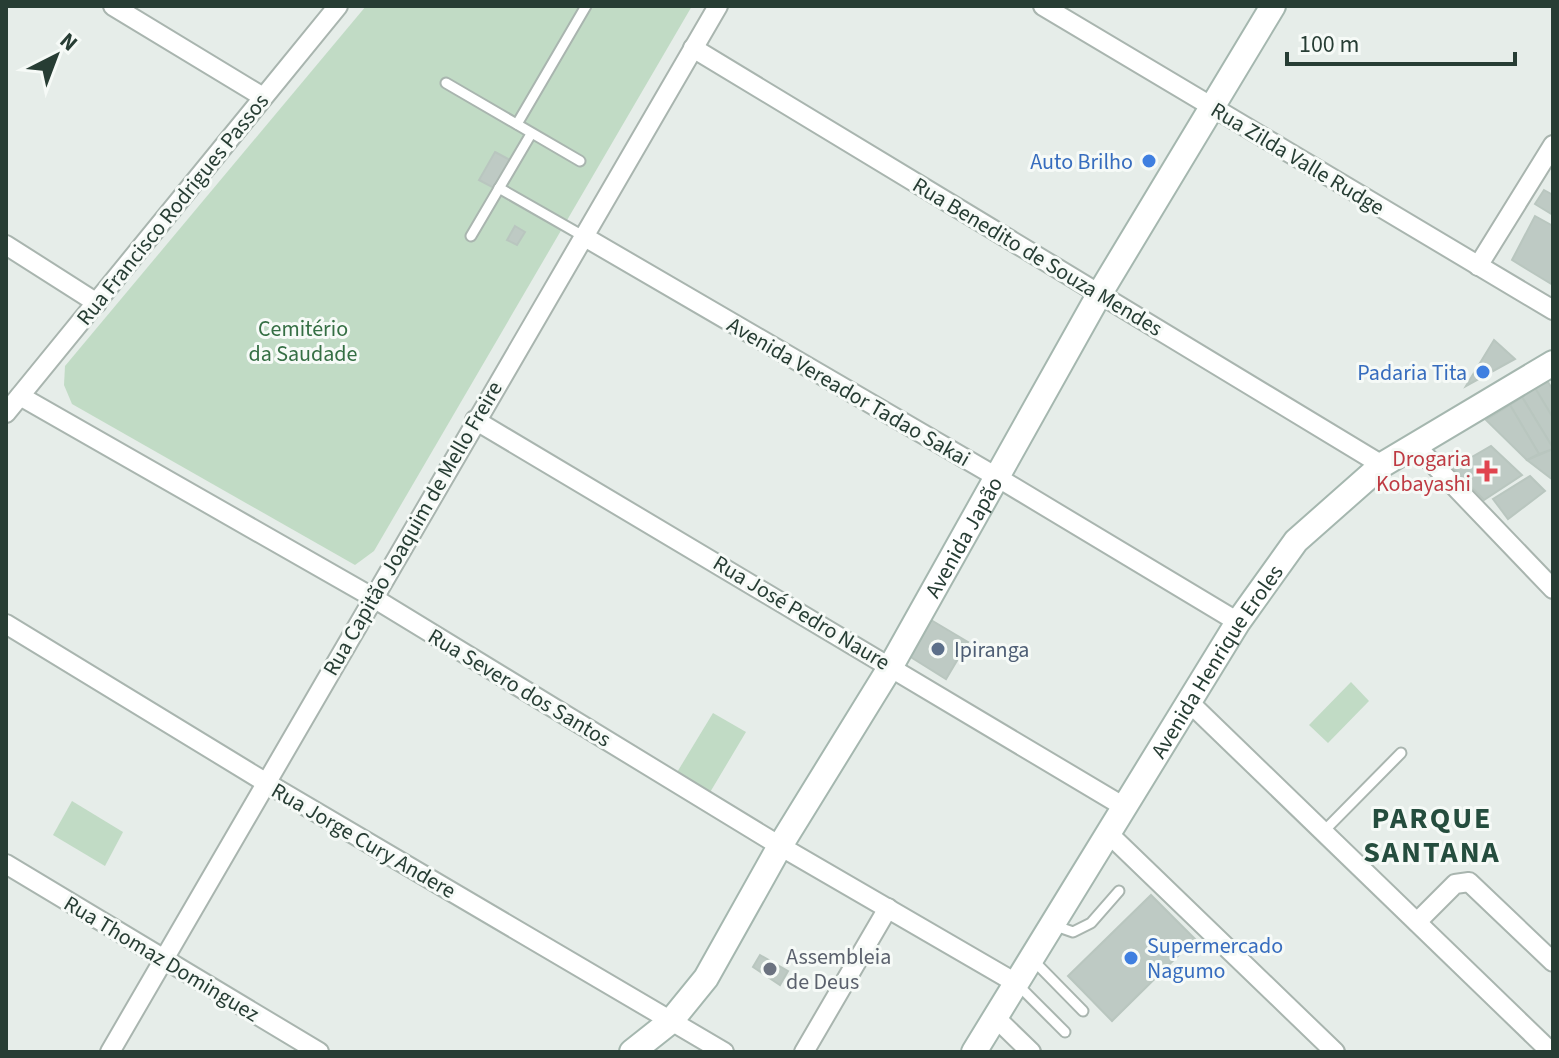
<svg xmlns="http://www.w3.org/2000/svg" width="1559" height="1058" font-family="'Source Sans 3',sans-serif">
  <rect width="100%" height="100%" fill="#e6ede9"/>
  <g fill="#c1dbc5">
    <polygon points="366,6 692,6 374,551 355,565 72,404 64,385 65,366"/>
    <polygon points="1351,682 1369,701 1328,743 1309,725"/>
    <polygon points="713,713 746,732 709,794 676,774"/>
    <polygon points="72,801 123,832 105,866 53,835"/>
  </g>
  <g fill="#becac4" stroke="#b9c6bf" stroke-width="2">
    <polygon points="495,152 510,160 494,188 479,180"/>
    <polygon points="1544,190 1553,195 1553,215 1535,204"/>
    <polygon points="1535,216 1553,226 1553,285 1512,260"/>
    <polygon points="515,226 525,232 517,245 507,240"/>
    <polygon points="1494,340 1515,359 1466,386"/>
    <polygon points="1548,382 1553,390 1553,418 1535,388"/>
    <polygon points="1535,388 1553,418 1553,448 1522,397"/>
    <polygon points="1522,397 1553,448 1553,449 1539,454 1510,405"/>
    <polygon points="1510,405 1539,454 1527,460 1486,420"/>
    <polygon points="1491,446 1522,475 1484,500 1453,468"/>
    <polygon points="1553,449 1553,480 1527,460"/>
    <polygon points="1530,476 1545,491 1508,519 1493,499"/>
    <polygon points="931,620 968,642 946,679 909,656"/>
    <polygon points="1151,895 1195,939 1112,1021 1068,976"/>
    <polygon points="760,955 788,971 780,985 753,967"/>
  </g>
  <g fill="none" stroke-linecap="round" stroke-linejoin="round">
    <g stroke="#a9b5af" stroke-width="13">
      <g id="service">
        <polyline points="446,83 580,161"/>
        <polyline points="517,124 586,6"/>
        <polyline points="499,188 583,236"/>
        <polyline points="471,236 531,134"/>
        <polyline points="1323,832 1401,753"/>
        <polyline points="1053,925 1073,932 1091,923 1119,891"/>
        <polyline points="1032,959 1083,1011"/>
        <polyline points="1017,984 1065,1032"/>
      </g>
    </g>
    <g stroke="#a9b5af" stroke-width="22">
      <g id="minor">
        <polyline points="113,6 263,97"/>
        <polyline points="1043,6 1553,310"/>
        <polyline points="693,48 1382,465"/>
        <polyline points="583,236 995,476 1238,622"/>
        <polyline points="6,245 97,303"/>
        <polyline points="1478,266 1553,145"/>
        <polyline points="20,396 372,597 780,846 1016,983"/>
        <polyline points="6,413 338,6"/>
        <polyline points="475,420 1126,808"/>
        <polyline points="1415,445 1553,589"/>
        <polyline points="6,624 265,782 724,1052"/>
        <polyline points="1190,703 1551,1052"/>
        <polyline points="1110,835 1335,1052"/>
        <polyline points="6,864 319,1052"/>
        <polyline points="1417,922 1455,884 1469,882 1553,962"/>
        <polyline points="996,1018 1031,1052"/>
        <polyline points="110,1052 718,6"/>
        <polyline points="804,1052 888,908"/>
      </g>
    </g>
    <g stroke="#a5b7af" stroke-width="28">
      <g id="secondary">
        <path id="s1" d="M632,1052L671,1021L706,978L780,846L891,666L1100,293L1273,6"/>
        <path id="s2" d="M974,1052L1238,622L1296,541L1382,465L1553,363"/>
      </g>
    </g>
    <use href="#service" stroke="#fff" stroke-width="9"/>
    <use href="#minor" stroke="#fff" stroke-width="18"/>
    <use href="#secondary" stroke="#fff" stroke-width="24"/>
  </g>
  <g fill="#3f7fe0" stroke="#f6faf7" stroke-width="3">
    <circle cx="1149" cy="161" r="8"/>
    <circle cx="1483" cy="372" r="8"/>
    <circle cx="1131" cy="958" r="8"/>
  </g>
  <path fill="#e0444e" stroke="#f6faf7" stroke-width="3" d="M1483 459h8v8h8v8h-8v8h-8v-8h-8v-8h8z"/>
  <circle fill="#5c6f8a" stroke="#f6faf7" stroke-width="3" cx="938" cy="649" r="8"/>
  <circle fill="#6b7280" stroke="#f6faf7" stroke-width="3" cx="770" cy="969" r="8"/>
  <g text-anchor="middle" stroke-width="6" stroke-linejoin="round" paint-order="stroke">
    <g font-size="22" fill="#273d34" stroke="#f6faf7">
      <text transform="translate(1298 158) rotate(31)" y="8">Rua Zilda Valle Rudge</text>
      <text transform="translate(172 209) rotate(-51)" y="8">Rua Francisco Rodrigues Passos</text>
      <text transform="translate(1038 256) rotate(31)" y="8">Rua Benedito de Souza Mendes</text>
      <text transform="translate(849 391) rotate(30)" y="8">Avenida Vereador Tadao Sakai</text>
      <text transform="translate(412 528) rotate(-60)" y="8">Rua Capitão Joaquim de Mello Freire</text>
      <text dy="8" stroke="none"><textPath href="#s1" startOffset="616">Avenida Japão</textPath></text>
      <text transform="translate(802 612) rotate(31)" y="8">Rua José Pedro Naure</text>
      <text dy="8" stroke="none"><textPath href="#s2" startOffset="460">Avenida Henrique Eroles</textPath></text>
      <text transform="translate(520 687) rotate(31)" y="8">Rua Severo dos Santos</text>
      <text transform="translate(364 840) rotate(30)" y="8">Rua Jorge Cury Andere</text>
      <text transform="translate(162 958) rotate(31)" y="8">Rua Thomaz Dominguez</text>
    </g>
    <g font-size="22" fill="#366cbe" stroke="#f6faf7" text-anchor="end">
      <text x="1133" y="169">Auto Brilho</text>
      <text x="1467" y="380">Padaria Tita</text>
      <text x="1147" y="953" text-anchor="start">Supermercado<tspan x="1147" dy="25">Nagumo</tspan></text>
    </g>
    <g font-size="22" fill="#356f44" stroke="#f6faf7">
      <text x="303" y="336">Cemitério<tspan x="303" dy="25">da Saudade</tspan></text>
    </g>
    <g font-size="22" fill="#be3a42" stroke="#f6faf7" text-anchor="end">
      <text x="1471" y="466">Drogaria<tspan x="1471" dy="25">Kobayashi</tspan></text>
    </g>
    <g font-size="22" fill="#4e5e75" stroke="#f6faf7" text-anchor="start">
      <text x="954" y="657">Ipiranga</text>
    </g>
    <g font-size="22" fill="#5b616d" stroke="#f6faf7" text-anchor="start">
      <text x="786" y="964">Assembleia<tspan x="786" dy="25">de Deus</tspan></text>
    </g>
    <g font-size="30" font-weight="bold" letter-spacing="2" fill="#254d3e" stroke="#f6faf7">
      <text x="1432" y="828">PARQUE<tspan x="1432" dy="34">SANTANA</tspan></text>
    </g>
  </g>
  <rect width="1559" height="1058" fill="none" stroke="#273d34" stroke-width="16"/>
  <g transform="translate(56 56) rotate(42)" stroke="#f6faf7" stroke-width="6" paint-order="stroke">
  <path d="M0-6L14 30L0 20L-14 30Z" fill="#273d34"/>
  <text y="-12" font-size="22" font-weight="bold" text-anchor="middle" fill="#273d34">N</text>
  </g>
  <path d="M1287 52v12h228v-12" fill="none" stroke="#273d34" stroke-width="4"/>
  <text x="1299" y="52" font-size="24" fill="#273d34" stroke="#f6faf7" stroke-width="6" paint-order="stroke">100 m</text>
</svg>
